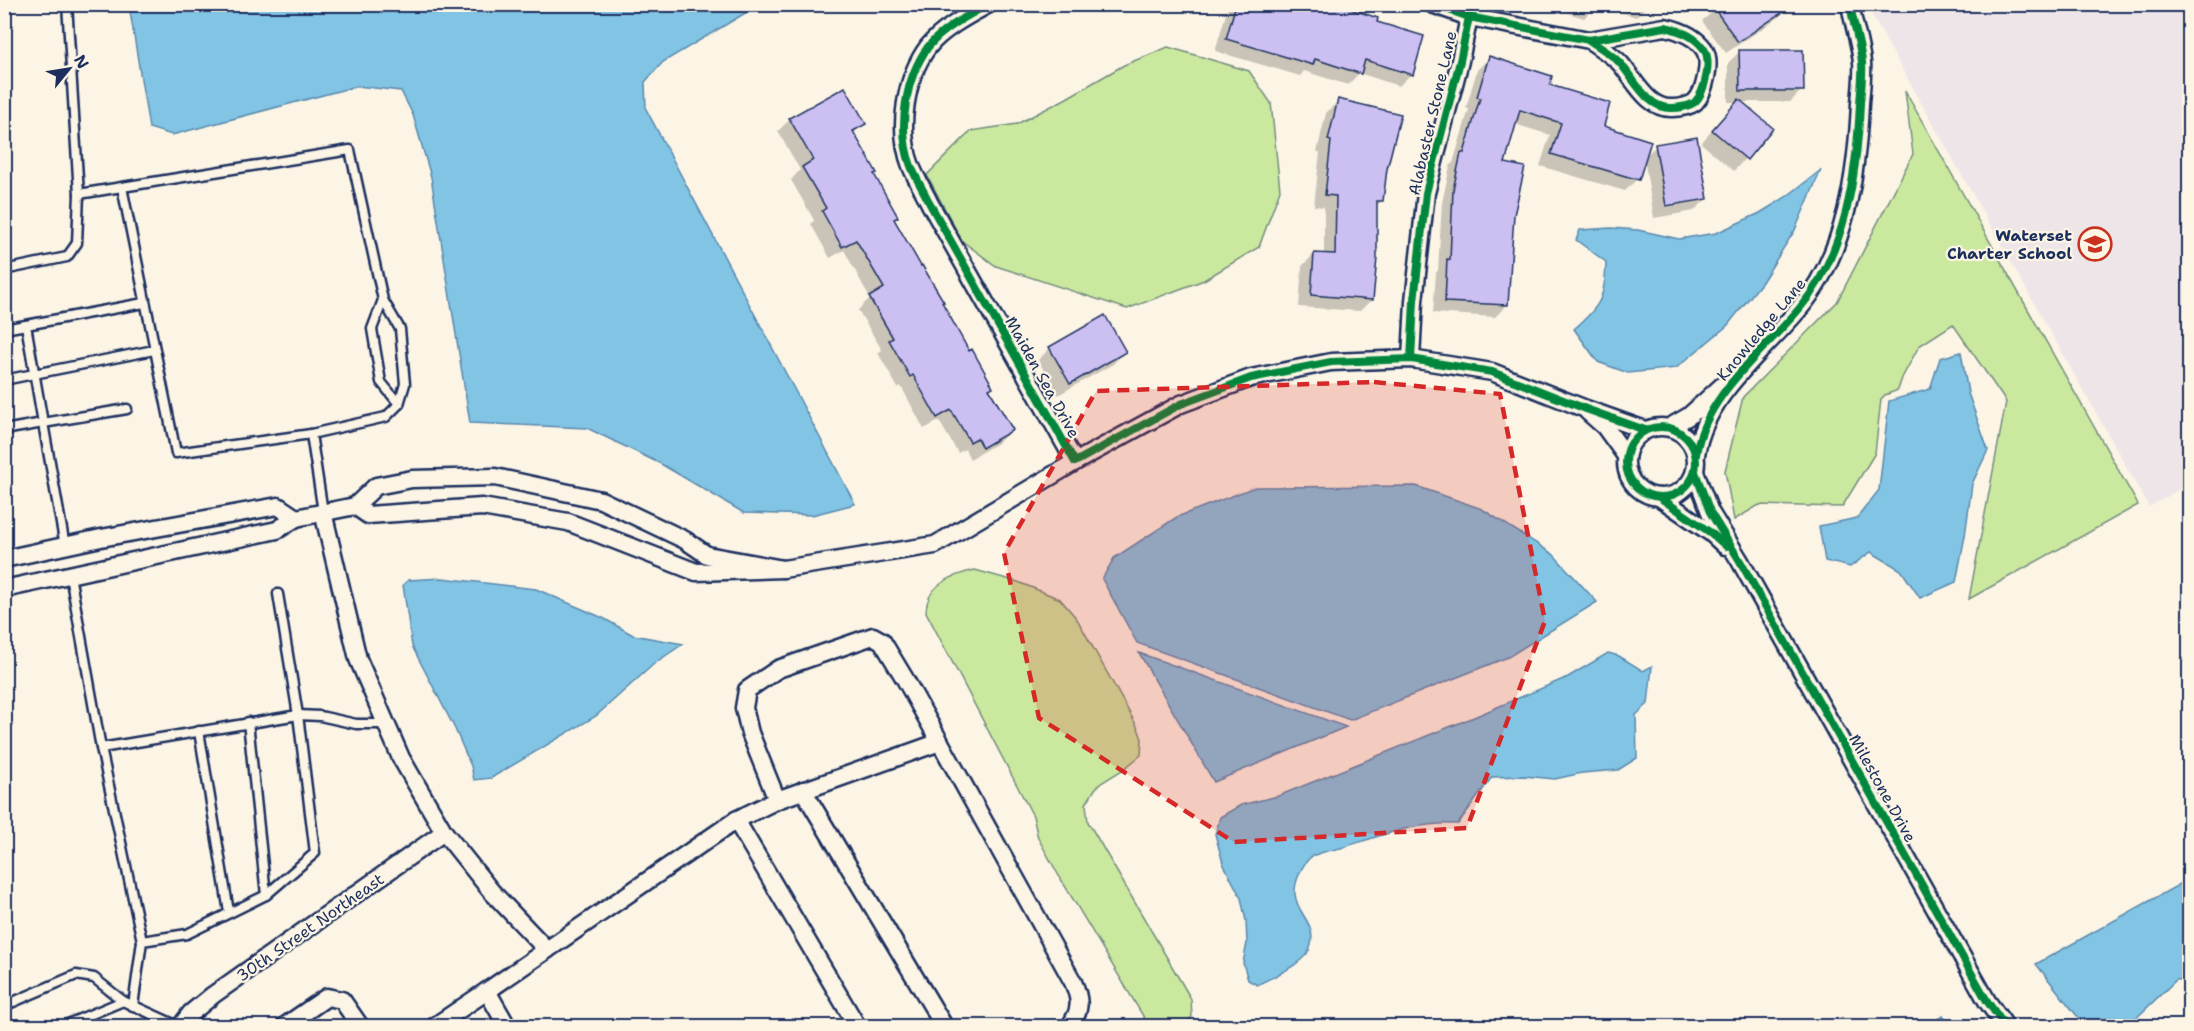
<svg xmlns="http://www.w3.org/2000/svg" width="2194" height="1031" font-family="'Shantell Sans',sans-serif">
  <rect width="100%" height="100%" fill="#fcf5e5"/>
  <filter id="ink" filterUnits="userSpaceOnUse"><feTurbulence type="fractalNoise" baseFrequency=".0167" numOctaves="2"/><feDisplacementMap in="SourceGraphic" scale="12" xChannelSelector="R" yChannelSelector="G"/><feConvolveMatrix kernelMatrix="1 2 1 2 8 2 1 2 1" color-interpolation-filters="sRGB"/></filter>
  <g filter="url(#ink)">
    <polygon fill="#eee5e9" points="1866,5 2189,5 2189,484 2149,507"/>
    <g fill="#cbe89f" stroke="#738c7e" stroke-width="1.5">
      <polygon points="1168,47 1249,71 1271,103 1280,190 1259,247 1204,280 1127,309 996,266 962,241 927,175 971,131 1017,124 1065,99 1124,65"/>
      <polygon points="1905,91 2138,505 1969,599 2006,402 1953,324 1919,346 1902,378 1898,390 1885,395 1881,399 1875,453 1842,507 1759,505 1734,520 1725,471 1743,397 1837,302 1913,154"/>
      <path d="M975,570L1018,582L1060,599L1077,619L1138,728L1142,739L1141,755L1124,769L1101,783L1095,789L1086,804L1088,822L1191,999L1192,1017L1183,1026H1149L1059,876L1038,838L1033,816L926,612C926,585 952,575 975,570Z"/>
    </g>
    <g fill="#82c4e3" stroke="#5988ae" stroke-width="1.5">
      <polygon points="129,5 759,5 663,62 645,82 646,109 855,504 812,515 744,513 661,464 587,428 470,423 431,177 413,115 401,91 357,86 172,135 149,128"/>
      <path d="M1821,170L1795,230L1762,282L1727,326L1676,368L1628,373L1598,362L1574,329C1601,306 1605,297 1606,262L1576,240L1580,230L1611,228L1638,230L1679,239L1716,233L1760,213L1786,197Z"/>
      <polygon points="1961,352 1968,393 1988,450 1972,484 1965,536 1956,582 1920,598 1901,570 1871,552 1850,567 1825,561 1819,526 1857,518 1879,490 1889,401 1930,389 1940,358"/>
      <polygon points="1416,486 1482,509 1553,554 1597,602 1508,657 1350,720 1137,643 1102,579 1114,558 1177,517 1255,487"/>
      <polygon points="442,578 536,589 603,618 633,635 683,644 655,663 596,716 491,778 474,780 471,766 455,729 412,646 403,585 408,580"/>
      <polygon points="1139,653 1346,727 1214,782"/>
      <path d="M1608,653L1619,656L1643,671L1652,666L1648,704L1636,715L1637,758L1618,770L1582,773L1555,779L1524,776L1492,777L1458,824C1417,821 1380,836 1341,848C1333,850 1318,852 1311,857C1302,864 1294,883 1295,894C1297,915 1316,922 1311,945C1308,963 1272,977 1257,985L1248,980L1243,963L1247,943L1246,921L1241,898L1223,863L1215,834L1220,817L1241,805L1278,796L1474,717L1568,677Z"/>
      <polygon points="2189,879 2189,979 2176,980 2128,1026 2085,1026 2036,964"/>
      <polygon points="1943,1016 1950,1026 1924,1026"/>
    </g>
    <g fill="#0003">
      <polygon points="1229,4 1325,4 1375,23 1411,74 1399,86 1359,73 1348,85 1304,71 1300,76 1215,51"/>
      <polygon points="1525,4 1648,4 1636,17 1597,5 1584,18 1541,5 1537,8"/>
      <polygon points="1656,4 1697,4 1687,14"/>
      <polygon points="1722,4 1790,6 1778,18 1726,53 1702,21"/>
      <polygon points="1740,51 1802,90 1790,102 1740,102 1771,129 1734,171 1701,143 1737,102 1728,102 1728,63"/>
      <polygon points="1489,58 1548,86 1644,157 1656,146 1706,199 1694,211 1654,218 1644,158 1637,179 1625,191 1540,166 1550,135 1515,124 1503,164 1513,214 1507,305 1495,317 1433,313 1436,273 1438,270 1442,203 1450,166 1453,163 1469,109 1466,108 1477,70"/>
      <polygon points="1338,101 1386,169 1382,201 1375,207 1372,299 1360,311 1299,307 1302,266 1314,254 1324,255 1324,207 1314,206 1320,152 1317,152 1326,113"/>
      <polygon points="790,119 864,124 853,134 893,219 1011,430 999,442 970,459 965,449 958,453 939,421 924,429 901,386 898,388 878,353 882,350 858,310 870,298 844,250 830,258 811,224 814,220 791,180 800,170 778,131"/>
      <polygon points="1050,348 1125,352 1113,364 1058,395 1038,360"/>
    </g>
    <g fill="#ccc0f2" stroke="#1b2f5e" stroke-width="1.5">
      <polygon points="1236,4 1335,4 1378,18 1377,22 1424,36 1413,75 1365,60 1361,74 1315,59 1313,65 1226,39"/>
      <polygon points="1711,4 1795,4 1738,42"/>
      <polygon points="1739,50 1803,50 1804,91 1740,91"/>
      <polygon points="1489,56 1552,76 1550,85 1610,103 1604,126 1651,141 1639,180 1551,154 1561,123 1520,110 1505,163 1525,167 1514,215 1508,305 1445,302 1447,259 1450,260 1453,190 1461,153 1464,153 1480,98 1477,97"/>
      <polygon points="845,87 866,124 853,131 877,173 874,174 898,217 894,219 921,266 922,265 944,302 942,302 969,351 972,349 993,387 989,389 1013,430 982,448 977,438 970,442 951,410 937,418 913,375 910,377 889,340 893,338 869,297 884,288 856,240 842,247 822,211 826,208 802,167 813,160 789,118"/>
      <polygon points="1338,99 1401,114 1387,169 1383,201 1377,201 1377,258 1373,300 1311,295 1314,253 1335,254 1336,196 1325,195 1331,141 1328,140"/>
      <polygon points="1739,99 1773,128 1747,160 1712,130"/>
      <polygon points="1697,137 1708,199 1666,206 1655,144"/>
      <polygon points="1105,315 1126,352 1070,384 1049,347"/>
    </g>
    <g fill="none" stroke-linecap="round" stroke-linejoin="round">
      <g stroke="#1b2f5e" stroke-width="13">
        <g id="lane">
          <polyline points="67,4 79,194 350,150 383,300 400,329 405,384 399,404 386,417 311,434 323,512"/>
          <polyline points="122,187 176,453 311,434"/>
          <polyline points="4,270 67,257 77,243 79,194"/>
          <polyline points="383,300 372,329 381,382 399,404"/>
          <polyline points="4,329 26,325"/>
          <polyline points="4,380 154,350"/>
          <polyline points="127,409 43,423 26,325 144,303"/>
          <polyline points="4,430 43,423 65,546"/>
          <polyline points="70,575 101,748 298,715 320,716 356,724 386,724"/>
          <polyline points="248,722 266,895 315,853 298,715 278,594"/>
          <polyline points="199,731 229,912"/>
          <polyline points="101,748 142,941"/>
          <polyline points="4,1006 76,975 94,978 123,1001 178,1026"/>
          <polyline points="133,1006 142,941 187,934 266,895"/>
          <polyline points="63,1026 123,1001"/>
        </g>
      </g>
      <g stroke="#1b2f5e" stroke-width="21">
        <g id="street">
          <path d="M989,4C969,15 942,29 928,47C905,78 897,130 911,166C916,179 924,191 930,204L1075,462L1181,404L1251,378L1331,362L1411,359L1492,372L1586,409L1645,430"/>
          <path d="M1432,4L1469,17L1589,40L1665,27C1679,30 1695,36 1704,49C1712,61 1705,92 1695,102C1690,106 1679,108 1673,108C1647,110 1634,78 1619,62C1610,53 1599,47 1589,40"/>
          <polyline points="1411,359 1414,301 1426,193 1460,61 1469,17"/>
          <polyline points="1588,412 1605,427 1626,456"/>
          <circle cx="1661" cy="462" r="35"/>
          <polyline points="1670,427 1689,416 1722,386"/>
          <path d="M1696,455C1704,396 1763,352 1799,309C1846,254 1857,173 1860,103C1861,90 1863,75 1862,62C1860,43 1853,24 1850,4"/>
          <polyline points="1695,472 1710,512 1740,561 1987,1001 2005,1026"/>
          <polyline points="1659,497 1711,533 1725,546"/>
          <polyline points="323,512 358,659 401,758 444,832 491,891 547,950"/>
          <polyline points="296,518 355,506 376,486 412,479 495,477 601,500 685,540 707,555 783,569 696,572 568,522 482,507 368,515 355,506"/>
          <polyline points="4,559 101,538 278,506 296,518 277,530 4,589"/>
          <polyline points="783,569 935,545 1075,462"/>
          <polyline points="803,790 944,1026"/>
          <polyline points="777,800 940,742"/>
          <polyline points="736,820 857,1026"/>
          <polyline points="181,1026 191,1013 213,995 444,832"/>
          <polyline points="285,1026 327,997 342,1000 360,1026"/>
          <polyline points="435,1026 487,991"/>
          <path d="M507,1026L487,991L736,820L777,800L750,733L744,708L747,690L778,669L873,636L882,641L905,679L1073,982C1081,1000 1081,1010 1070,1026"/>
        </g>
      </g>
      <use href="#lane" stroke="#fcf5e5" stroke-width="8"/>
      <use href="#street" stroke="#fcf5e5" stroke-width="16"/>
      <g stroke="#fcf5e5" stroke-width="11">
        <g id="cycleway">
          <path d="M989,4C969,15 942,29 928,47C905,78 897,130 911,166C916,179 924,191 930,204L1075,462L1181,404L1251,378L1331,362L1411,359L1492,372L1586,409L1645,430"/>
          <path d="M1432,4L1469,17L1589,40L1665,27C1679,30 1695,36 1704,49C1712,61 1705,92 1695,102C1690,106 1679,108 1673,108C1647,110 1634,78 1619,62C1610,53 1599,47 1589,40"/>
          <polyline points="1411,359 1414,301 1426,193 1460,61 1469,17"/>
          <circle cx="1661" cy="462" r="35"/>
          <path d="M1696,455C1704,396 1763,352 1799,309C1846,254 1857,173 1860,103C1861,90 1863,75 1862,62C1860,43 1853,24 1850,4"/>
          <polyline points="1695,472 1710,512 1740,561 1987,1001 2005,1026"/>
          <polyline points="1659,497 1711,533 1726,546"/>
        </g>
      </g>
      <use href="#cycleway" stroke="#00873e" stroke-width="8"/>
    </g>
  </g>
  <path fill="#d62828" fill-opacity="0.2" stroke="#d62828" stroke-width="4.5" stroke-dasharray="12 8" stroke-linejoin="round" d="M1374,382L1500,394L1545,621L1467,828L1234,842L1039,718L1004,553L1096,391Z"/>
  <defs>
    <g id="school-ring" transform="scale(1.725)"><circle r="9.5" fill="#fcf5e5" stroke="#c8321e" stroke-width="1.5"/><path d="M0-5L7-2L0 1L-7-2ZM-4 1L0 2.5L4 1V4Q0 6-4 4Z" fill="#c8321e"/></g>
  </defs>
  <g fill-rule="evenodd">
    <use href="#school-ring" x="2095" y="244"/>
  </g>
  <g text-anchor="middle" stroke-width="4.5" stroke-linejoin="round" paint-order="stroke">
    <g font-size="16" fill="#1b2f5e" stroke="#fcf5e5">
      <text transform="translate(1432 113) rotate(-77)" y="6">Alabaster Stone Lane</text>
      <text transform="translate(1761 329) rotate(-50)" y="6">Knowledge Lane</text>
      <text transform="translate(1043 377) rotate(61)" y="6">Maiden Sea Drive</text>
      <text transform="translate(1883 788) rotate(61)" y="6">Milestone Drive</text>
      <text transform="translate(310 927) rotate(-35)" y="6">30th Street Northeast</text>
    </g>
    <g font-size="16" font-weight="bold" fill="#1b2f5e" stroke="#fcf5e5" text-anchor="end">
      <text x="2072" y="241">Waterset<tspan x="2072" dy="18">Charter School</tspan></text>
    </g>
  </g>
  <rect width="2194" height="1031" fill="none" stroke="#fcf5e5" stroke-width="24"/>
  <rect x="12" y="12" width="2170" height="1007" fill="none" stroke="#1b2f5e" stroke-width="2" filter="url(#ink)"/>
  <g transform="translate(69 69) rotate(60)" stroke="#fcf5e5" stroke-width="4.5" paint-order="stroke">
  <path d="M0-4.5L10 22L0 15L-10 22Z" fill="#1b2f5e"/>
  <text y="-9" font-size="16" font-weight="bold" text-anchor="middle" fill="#1b2f5e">N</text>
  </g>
</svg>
